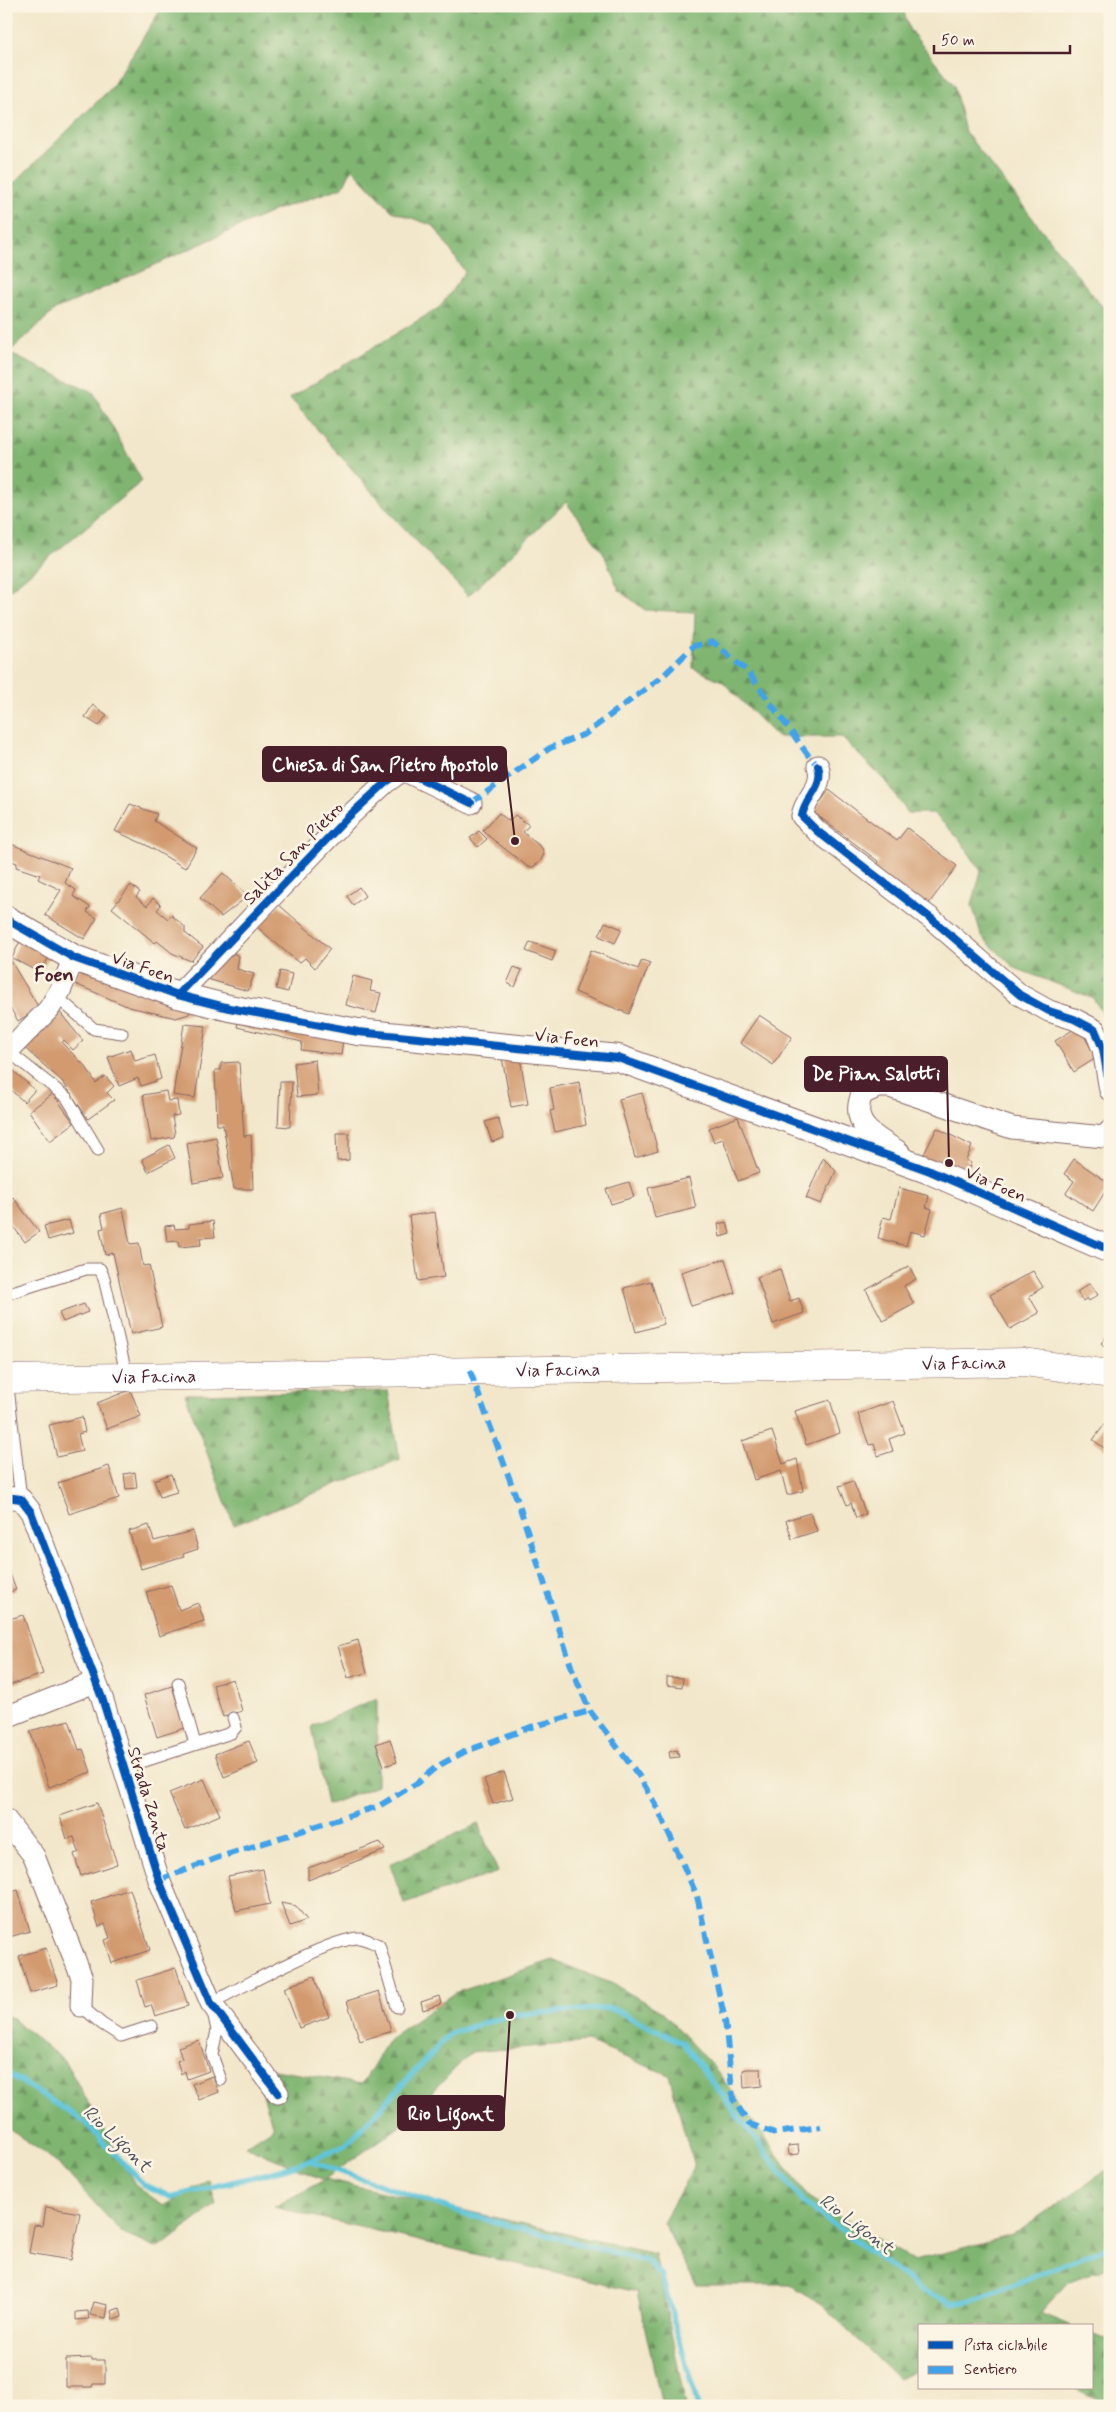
<svg xmlns="http://www.w3.org/2000/svg" width="1116" height="2412" font-family="Mynerve,sans-serif">
  <defs>
    <pattern id="forest-firs" width="22" height="20" patternUnits="userSpaceOnUse" patternTransform="scale(1.25)"><rect width="22" height="20" fill="#7fb571"/><path d="M5 1l3.5 6h-7zM16 11l3.5 6h-7z" fill="#6a935d"/></pattern>
  </defs>
  <rect width="100%" height="100%" fill="#fcf5e5"/>
  <filter id="ink" filterUnits="userSpaceOnUse"><feTurbulence type="fractalNoise" baseFrequency=".02" numOctaves="2"/><feDisplacementMap in="SourceGraphic" scale="10" xChannelSelector="R" yChannelSelector="G"/><feConvolveMatrix kernelMatrix="1 2 1 2 8 2 1 2 1" color-interpolation-filters="sRGB"/></filter>
  <filter id="wash" filterUnits="userSpaceOnUse"><feTurbulence type="fractalNoise" baseFrequency=".0096" numOctaves="4" result="noise"/><feDisplacementMap in="SourceGraphic" scale="20" xChannelSelector="R" yChannelSelector="G"/><feGaussianBlur stdDeviation="1.12" result="paint"/><feColorMatrix in="noise" values="0 0 0 0 0 0 0 0 0 0 0 0 0 0 0 0 0 1.4 0 .05"/><feComposite in="paint" operator="in"/></filter>
  <g filter="url(#wash)">
    <rect width="100%" height="100%" fill="#f2e7ca"/>
    <g fill="url(#forest-firs)" stroke="#646a4e">
      <polygon points="163,6 902,6 909,29 954,85 965,132 1100,304 1110,312 1110,1025 1093,998 1015,968 982,937 972,905 981,871 960,840 933,813 908,813 885,781 841,737 777,737 722,681 693,668 695,612 645,610 619,590 603,552 566,502 468,596 392,515 290,398 440,307 465,272 434,226 392,211 352,168 343,187 276,210 55,310 8,353 93,392 142,481 6,593 6,191 111,88"/>
      <polygon points="388,1391 400,1459 234,1525 185,1394"/>
      <polygon points="377,1698 377,1786 327,1805 312,1726"/>
      <polygon points="478,1824 498,1872 404,1903 390,1864"/>
      <polygon points="553,1960 613,1984 662,2012 717,2071 808,2197 914,2261 1012,2235 1110,2168 1110,2267 1067,2283 1040,2313 1071,2326 920,2326 920,2368 899,2379 821,2304 789,2285 696,2285 663,2222 694,2167 669,2075 588,2042 471,2052 399,2127 325,2179 655,2254 686,2406 662,2406 637,2292 274,2207 324,2180 245,2146 273,2128 255,2067 362,2084 390,2038 455,1993"/>
      <polygon points="6,2014 64,2060 136,2186 164,2206 209,2179 216,2204 158,2249 123,2234 57,2162 6,2127"/>
      <polygon points="1092,2334 1110,2341 1110,2406 1072,2388 1092,2388"/>
    </g>
    <g fill="none" stroke-linecap="round" stroke-linejoin="round">
      <g stroke="#5ec5db" stroke-width="5.5">
        <polyline points="6,2072 85,2122 143,2184 171,2197 273,2172 309,2161 346,2145 451,2033 510,2015 611,2008 683,2043 803,2202 922,2290 953,2304 977,2299 1110,2246"/>
        <polyline points="309,2161 469,2215 649,2262 661,2275 698,2406"/>
      </g>
    </g>
    <g id="blocks">
      <g fill="#d29a6e">
        <polygon points="93,705 107,715 99,726 85,717"/>
        <polygon points="829,790 897,841 907,828 957,866 924,910 872,871 879,862 813,812"/>
        <polygon points="130,804 157,814 154,821 197,848 185,868 146,845 115,831"/>
        <polygon points="499,813 509,821 515,815 529,825 523,832 542,848 544,854 540,862 533,867 528,867 486,834 483,830"/>
        <polygon points="479,831 487,839 478,847 470,838"/>
        <polygon points="6,842 71,868 65,883 76,890 73,896 90,907 87,912 97,918 84,939 45,915 61,890 38,879 40,875 16,867 17,863 6,859"/>
        <polygon points="223,873 248,896 221,917 200,898"/>
        <polygon points="131,885 140,892 136,897 147,906 153,898 161,905 157,910 168,919 171,915 185,927 185,933 203,947 191,961 172,953 157,941 155,943 112,908"/>
        <polygon points="359,887 365,896 353,905 347,896"/>
        <polygon points="279,905 330,949 315,968 305,958 299,963 257,927"/>
        <polygon points="605,922 622,929 615,943 599,936"/>
        <polygon points="24,933 54,948 40,973 12,958"/>
        <polygon points="530,942 556,951 552,961 526,951"/>
        <polygon points="223,948 239,956 237,969 254,974 248,991 204,978"/>
        <polygon points="591,950 638,969 642,960 650,963 629,1014 575,992"/>
        <polygon points="87,954 197,994 189,1014 176,1018 129,1007 73,983"/>
        <polygon points="9,958 39,1008 18,1021 6,1001 6,960"/>
        <polygon points="514,967 522,970 515,987 507,983"/>
        <polygon points="280,971 292,974 288,992 276,989"/>
        <polygon points="353,976 372,981 370,991 381,993 376,1013 346,1005"/>
        <polygon points="219,999 345,1023 341,1055 301,1050 302,1042 237,1027 238,1023 216,1019"/>
        <polygon points="58,1010 83,1041 73,1050 64,1040 62,1043 86,1067 96,1083 105,1076 114,1086 107,1093 114,1100 88,1119 63,1082 19,1043"/>
        <polygon points="759,1015 792,1037 773,1065 740,1043"/>
        <polygon points="184,1024 206,1026 195,1098 173,1095"/>
        <polygon points="1079,1026 1096,1058 1074,1072 1055,1041"/>
        <polygon points="131,1049 135,1061 155,1055 161,1079 141,1086 138,1078 119,1086 108,1057"/>
        <polygon points="501,1052 520,1057 528,1104 511,1107"/>
        <polygon points="315,1060 318,1095 297,1097 294,1063"/>
        <polygon points="239,1062 244,1136 251,1135 253,1189 234,1189 223,1125 217,1125 215,1070 221,1070 221,1063"/>
        <polygon points="8,1066 35,1090 24,1102 12,1091 6,1098 6,1068"/>
        <polygon points="280,1082 292,1082 290,1127 278,1126"/>
        <polygon points="579,1082 586,1125 555,1132 550,1111 554,1110 550,1088"/>
        <polygon points="166,1091 168,1101 177,1100 179,1115 172,1116 175,1134 174,1137 151,1141 143,1095"/>
        <polygon points="642,1093 658,1151 635,1158 619,1099"/>
        <polygon points="53,1094 74,1123 50,1141 29,1111"/>
        <polygon points="738,1117 759,1173 738,1181 723,1139 714,1142 709,1128"/>
        <polygon points="498,1118 504,1138 492,1142 485,1122"/>
        <polygon points="937,1128 972,1146 966,1160 971,1163 963,1180 921,1160"/>
        <polygon points="336,1133 349,1133 349,1160 337,1161"/>
        <polygon points="216,1137 223,1178 193,1183 187,1143"/>
        <polygon points="169,1145 175,1158 148,1172 142,1159"/>
        <polygon points="823,1158 836,1171 821,1204 806,1198"/>
        <polygon points="1074,1159 1110,1184 1093,1211 1066,1193 1074,1181 1064,1174"/>
        <polygon points="689,1178 696,1208 655,1218 648,1188"/>
        <polygon points="629,1182 634,1197 611,1204 606,1189"/>
        <polygon points="899,1188 929,1196 926,1207 932,1209 925,1235 910,1231 906,1246 878,1238 883,1217 891,1219"/>
        <polygon points="13,1197 39,1232 25,1242 6,1217 6,1202"/>
        <polygon points="123,1208 130,1244 139,1243 143,1266 149,1265 162,1327 131,1334 113,1253 105,1255 100,1229 104,1228 101,1214"/>
        <polygon points="435,1212 444,1277 418,1281 409,1216"/>
        <polygon points="69,1220 73,1233 48,1240 44,1226"/>
        <polygon points="213,1221 215,1237 200,1238 201,1245 179,1247 178,1241 167,1242 165,1226 174,1225 175,1229 189,1228 189,1224"/>
        <polygon points="727,1222 730,1234 720,1237 718,1224"/>
        <polygon points="725,1259 735,1293 691,1306 681,1272"/>
        <polygon points="909,1266 916,1279 904,1286 914,1304 883,1321 866,1290"/>
        <polygon points="780,1269 790,1301 799,1298 804,1313 773,1324 757,1277"/>
        <polygon points="1033,1271 1043,1287 1029,1296 1039,1313 1010,1329 990,1295"/>
        <polygon points="651,1281 664,1324 636,1332 624,1288"/>
        <polygon points="1090,1283 1098,1295 1089,1301 1087,1298 1083,1301 1077,1292"/>
        <polygon points="84,1304 88,1312 63,1322 59,1313"/>
        <polygon points="1110,1334 1110,1352 1101,1343"/>
        <polygon points="130,1390 141,1416 107,1429 97,1403"/>
        <polygon points="830,1400 840,1433 806,1445 795,1411"/>
        <polygon points="893,1401 905,1433 889,1439 893,1451 878,1456 874,1444 869,1445 858,1414"/>
        <polygon points="82,1417 85,1432 78,1434 82,1451 57,1457 49,1425"/>
        <polygon points="1110,1417 1110,1452 1093,1440"/>
        <polygon points="772,1431 783,1464 797,1459 803,1491 787,1495 781,1471 754,1480 742,1441"/>
        <polygon points="109,1466 119,1498 69,1514 58,1483"/>
        <polygon points="135,1472 137,1488 126,1489 124,1474"/>
        <polygon points="171,1474 177,1492 160,1497 154,1480"/>
        <polygon points="853,1481 866,1514 856,1518 851,1503 847,1505 839,1486"/>
        <polygon points="810,1513 817,1531 792,1539 786,1520"/>
        <polygon points="149,1525 154,1541 193,1531 198,1549 183,1554 184,1556 141,1569 129,1531"/>
        <polygon points="6,1563 16,1590 6,1593"/>
        <polygon points="171,1585 179,1610 198,1603 204,1621 159,1636 146,1592"/>
        <polygon points="23,1615 43,1674 7,1686 6,1620"/>
        <polygon points="358,1640 367,1673 348,1678 338,1646"/>
        <polygon points="667,1677 683,1678 682,1687 667,1685"/>
        <polygon points="233,1679 242,1711 223,1717 213,1685"/>
        <polygon points="172,1686 185,1728 157,1737 144,1695"/>
        <polygon points="69,1720 79,1750 83,1749 91,1772 49,1787 30,1731"/>
        <polygon points="390,1739 397,1762 384,1766 376,1744"/>
        <polygon points="249,1741 258,1763 224,1777 215,1754"/>
        <polygon points="677,1750 679,1757 670,1758 669,1752"/>
        <polygon points="504,1772 513,1798 493,1804 484,1779"/>
        <polygon points="204,1779 220,1815 185,1830 169,1793"/>
        <polygon points="97,1803 117,1864 81,1876 74,1854 79,1852 74,1837 67,1839 60,1816"/>
        <polygon points="380,1842 385,1850 308,1880 308,1868"/>
        <polygon points="263,1869 270,1904 236,1911 228,1876"/>
        <polygon points="130,1889 150,1950 112,1963 105,1940 110,1938 105,1924 99,1927 91,1902"/>
        <polygon points="18,1890 30,1931 6,1938 6,1894"/>
        <polygon points="281,1903 296,1906 307,1920 290,1926"/>
        <polygon points="46,1948 58,1985 30,1993 19,1956"/>
        <polygon points="176,1968 188,2006 155,2016 151,2005 145,2007 137,1980"/>
        <polygon points="314,1976 329,2017 299,2028 284,1988"/>
        <polygon points="379,1991 391,2031 360,2041 347,2001"/>
        <polygon points="439,1996 441,2004 423,2010 421,2002"/>
        <polygon points="199,2040 209,2071 187,2079 185,2071 181,2074 177,2061 182,2059 178,2047"/>
        <polygon points="747,2069 761,2069 762,2086 744,2088 743,2070"/>
        <polygon points="212,2076 219,2092 199,2100 192,2084"/>
        <polygon points="798,2145 799,2154 789,2155 788,2146"/>
        <polygon points="46,2207 80,2213 71,2260 29,2253 34,2225 43,2226"/>
        <polygon points="94,2302 108,2305 106,2318 90,2315"/>
        <polygon points="120,2308 122,2317 113,2320 111,2311"/>
        <polygon points="88,2311 89,2319 76,2320 76,2312"/>
        <polygon points="92,2358 92,2360 105,2360 105,2384 93,2384 92,2387 66,2387 66,2359"/>
      </g>
    </g>
  </g>
  <g filter="url(#ink)">
    <use href="#blocks" fill-opacity="0" stroke="#856563" stroke-width="1"/>
    <g fill="none" stroke-linecap="round" stroke-linejoin="round">
      <g stroke="#856563" stroke-width="13">
        <g id="service">
          <polyline points="57,997 94,1029 122,1033"/>
          <polyline points="8,1051 67,1098 98,1150"/>
          <polyline points="6,1294 86,1269 100,1269 104,1278 127,1377"/>
          <polyline points="7,1379 21,1499"/>
          <polyline points="178,1683 195,1744"/>
          <polyline points="123,1768 231,1733 236,1727 233,1718"/>
          <polyline points="81,2006 102,2024 121,2036 152,2026"/>
          <path d="M221,2080L212,2055L217,2030L211,2003C238,1989 335,1936 360,1938C366,1939 373,1943 379,1945L397,2007"/>
        </g>
      </g>
      <g stroke="#856563" stroke-width="23">
        <g id="minor">
          <path d="M818,766C825,786 805,797 802,816L817,831L933,920L1020,995L1049,1011L1074,1019L1095,1030L1103,1049L1110,1090"/>
          <polyline points="178,995 347,818 385,783 403,770 471,803"/>
          <polyline points="6,1053 49,1009 60,991 74,958"/>
          <path d="M899,1152C876,1137 849,1126 862,1094L878,1087H890L1012,1128L1104,1137L1110,1131"/>
          <polyline points="6,1497 21,1499 31,1512 102,1698 159,1880 211,2003 278,2093"/>
          <polyline points="6,1717 95,1682"/>
          <polyline points="6,1820 34,1856 82,1978 81,2006"/>
        </g>
      </g>
      <g stroke="#856563" stroke-width="28">
        <polyline id="tertiary" points="6,919 74,958 178,995 229,1008 358,1032 618,1058 930,1171 1110,1250"/>
      </g>
      <g stroke="#856563" stroke-width="29">
        <g id="secondary">
          <path id="s1" d="M6,1379L1024,1362L1110,1374"/>
        </g>
      </g>
      <use href="#service" stroke="#fff" stroke-width="11"/>
      <use href="#minor" stroke="#fff" stroke-width="21"/>
      <use href="#tertiary" stroke="#fff" stroke-width="26"/>
      <use href="#secondary" stroke="#fff" stroke-width="28"/>
      <g stroke="#40a2eb" stroke-width="6" stroke-dasharray="12 6" stroke-linecap="butt">
        <polyline points="471,803 550,748 585,734 663,676 694,646 713,642 748,672 808,755 818,766"/>
        <polyline points="470,1371 518,1502 573,1672 590,1711 639,1776 658,1809 697,1896 725,2020 733,2099 749,2124 775,2133 821,2127"/>
        <polyline points="159,1880 217,1858 379,1806 417,1783 436,1767 464,1752 531,1727 590,1711"/>
      </g>
      <g stroke="#fcf5e5" stroke-width="11">
        <g id="cycleway">
          <path d="M818,766C825,786 805,797 802,816L817,831L933,920L1020,995L1049,1011L1074,1019L1095,1030L1103,1049L1110,1090"/>
          <polyline points="6,919 74,958 178,995 229,1008 358,1032 618,1058 930,1171 1110,1250"/>
          <polyline points="178,995 347,818 385,783 403,770 471,803"/>
          <polyline points="6,1497 21,1499 31,1512 102,1698 159,1880 211,2003 278,2093"/>
        </g>
      </g>
      <use href="#cycleway" stroke="#0057b8" stroke-width="8"/>
    </g>
  </g>
  <g text-anchor="middle" stroke-width="5" stroke-linejoin="round" paint-order="stroke">
    <g font-size="18" fill="#4a1f2b" stroke="#fcf5e5">
      <text transform="translate(293 853) rotate(-46)" y="6">Salita San Pietro</text>
      <text transform="translate(143 967) rotate(19)" y="6">Via Foen</text>
      <text transform="translate(567 1038) rotate(6)" y="6">Via Foen</text>
      <text transform="translate(996 1184) rotate(24)" y="6">Via Foen</text>
      <text dy="6" stroke="none"><textPath href="#s1" startOffset="958">Via Facina</textPath></text>
      <text dy="6" stroke="none"><textPath href="#s1" startOffset="552">Via Facina</textPath></text>
      <text dy="6" stroke="none"><textPath href="#s1" startOffset="148">Via Facina</textPath></text>
      <text transform="translate(149 1799) rotate(73)" y="6">Strada Zenta</text>
    </g>
    <g font-size="19" font-style="italic" fill="#505160" stroke="#fcf5e5">
      <text transform="translate(118 2138) rotate(44)" y="7">Rio Ligont</text>
      <text transform="translate(857 2223) rotate(37)" y="7">Rio Ligont</text>
    </g>
    <g font-size="20" font-weight="bold" fill="#4a1f2b" stroke="#fcf5e5">
      <text x="54" y="981">Foen</text>
    </g>
  </g>
  <path fill="none" stroke="#4a1f2b" stroke-width="2" d="M515 841L506 764M949 1163L947 1074M510 2015L504 2113"/>
  <g fill="#4a1f2b" stroke="#fcf5e5" stroke-width="2">
    <circle cx="515" cy="841" r="5"/>
    <circle cx="949" cy="1163" r="5"/>
    <circle cx="510" cy="2015" r="5"/>
  </g>
  <g fill="#4a1f2b" stroke="#4a1f2b" stroke-width="2">
    <rect x="263" y="747" width="243" height="34" rx="5"/>
    <rect x="805" y="1057" width="142" height="34" rx="5"/>
    <rect x="398" y="2096" width="106" height="34" rx="5"/>
  </g>
  <g font-size="19" text-anchor="middle" font-weight="bold" fill="#fff">
    <text x="385" y="771">Chiesa di San Pietro Apostolo</text>
    <text x="876" y="1080">De Pian Salotti</text>
    <text x="451" y="2120">Rio Ligont</text>
  </g>
  <rect width="1116" height="2412" fill="none" stroke="#fcf5e5" stroke-width="25"/>
  <rect x="918" y="2324" width="175" height="65" fill="#fcf5e5" stroke="#b59f9b"/>
  <rect x="928" y="2341" width="25" height="8" fill="#0057b8" stroke="#b59f9b"/>
  <text x="964" y="2350" font-size="15" fill="#4a1f2b">Pista ciclabile</text>
  <rect x="928" y="2366" width="25" height="8" fill="#40a2eb" stroke="#b59f9b"/>
  <text x="964" y="2374" font-size="15" fill="#4a1f2b">Sentiero</text>
  <path d="M934 45v8h136v-8" fill="none" stroke="#4a1f2b" stroke-width="2.5"/>
  <text x="941" y="45" font-size="15" fill="#4a1f2b" stroke="#fcf5e5" stroke-width="4" paint-order="stroke">50 m</text>
</svg>
